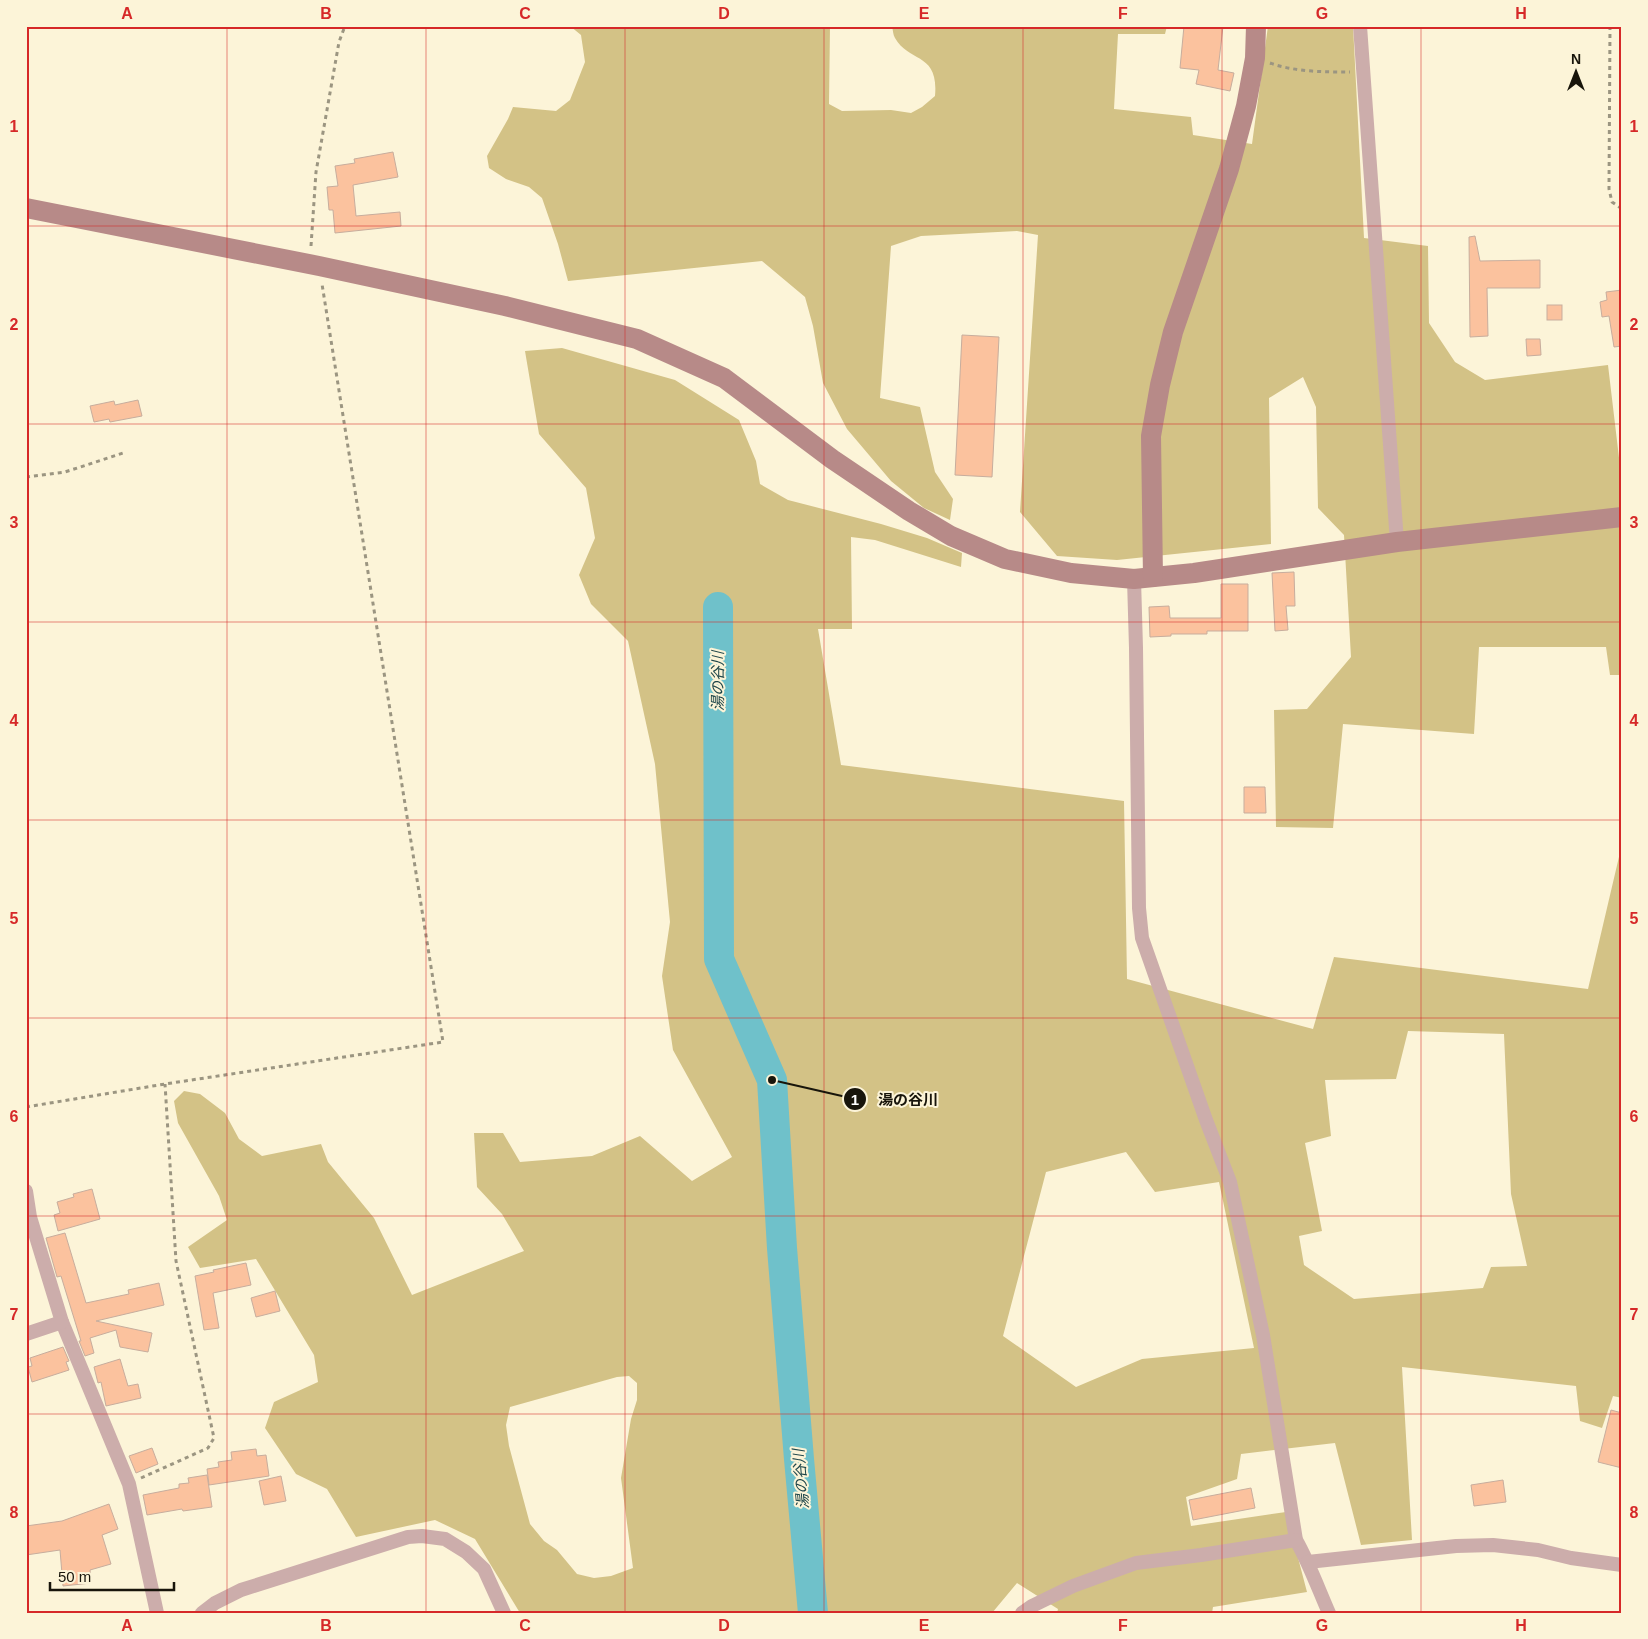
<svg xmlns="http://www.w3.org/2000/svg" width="1648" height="1639" font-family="Arial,'Noto Sans JP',sans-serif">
  <rect width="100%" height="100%" fill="#fcf4d8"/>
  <g fill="#d3c286" fill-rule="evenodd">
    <path d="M570,26H830L829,104L842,111L891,110L911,113L922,107L935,96C939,52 909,63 895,38C893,35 893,30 892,26H1167L1165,34H1118L1114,109L1191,117L1193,135L1252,144L1268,26H1353L1364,238L1428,246L1429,323L1455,362L1485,380L1608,365L1622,483V675H1610L1606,647H1479L1474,734L1343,724L1333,828L1276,827L1274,710L1307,709L1351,657L1344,535L1318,508L1316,407L1303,377L1269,398L1271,544L1117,560L1057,556L1020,512L1038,235L1017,231L921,236L891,246L880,398L920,407L935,472L953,499L950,520L924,508L891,481L847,429L823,383L813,326L805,297L762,261L568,281L558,244L542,198L529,187L506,179L489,168L487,156L508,119L513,107L556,111L570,100L585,62L581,35Z"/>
    <path d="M562,348L675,380L739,420L756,461L760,484L788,500L881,524L927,538L962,553L961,567L875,540L851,537L852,629H818L841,765L1124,801L1127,979L1313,1029L1334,957L1588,989L1622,844V1398L1613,1396L1602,1428L1580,1421L1576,1386L1402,1367L1412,1540L1361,1545L1335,1443L1241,1454L1237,1479L1186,1497L1191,1526L1286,1512L1307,1592L1213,1607L1212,1613H1057L1058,1609L1017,1583L992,1613H520L475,1539L435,1520L356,1537L327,1489L296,1474L265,1428L274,1402L318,1382L314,1355L256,1259L200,1268L188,1247L227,1220L219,1196L178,1123L174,1101L184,1091L200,1094L225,1113L239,1139L262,1156L321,1144L328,1162L374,1218L412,1295L524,1251L502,1214L477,1187L474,1133H503L520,1162L592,1156L640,1136L692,1181L732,1157L673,1050L662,976L670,922L655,764L628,641L591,604L579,575L595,538L586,488L539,434L525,351ZM1408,1031L1504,1034L1511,1194L1527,1266L1491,1267L1483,1288L1354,1299L1304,1265L1299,1236L1322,1231L1305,1143L1331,1136L1325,1080L1396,1079ZM1126,1152L1155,1192L1219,1182L1254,1348L1142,1359L1076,1387L1003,1336L1046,1172ZM629,1376L637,1383V1400L631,1419L621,1478L633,1568L611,1576L594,1578L577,1574L557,1550L544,1541L530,1524L509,1446L506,1425L510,1407L617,1377Z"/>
  </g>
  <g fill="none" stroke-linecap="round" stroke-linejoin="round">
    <polyline stroke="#6fc1ca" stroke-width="30" points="718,607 719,959 772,1080 782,1248 799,1459 813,1613"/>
  </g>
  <g fill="#fbc29e" stroke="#c7ad9d">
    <polygon points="1184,26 1223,26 1218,70 1234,73 1230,91 1196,84 1199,70 1180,68"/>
    <polygon points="393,152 398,177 353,185 356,216 400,212 401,226 335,233 333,210 329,210 327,187 338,186 335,166 355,163 354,159"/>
    <polygon points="1475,236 1480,261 1540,260 1540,288 1487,288 1488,336 1470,337 1469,237"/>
    <polygon points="1622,290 1622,346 1614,347 1609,316 1602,317 1600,302 1607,300 1606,292"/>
    <rect x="1547" y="305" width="15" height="15"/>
    <polygon points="962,335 999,337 992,477 955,475"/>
    <polygon points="1526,339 1540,339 1541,355 1527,356"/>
    <polygon points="138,400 142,416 110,422 109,419 94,422 90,406 114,401 115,405"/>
    <polygon points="1294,572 1295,606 1286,606 1288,630 1275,631 1272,573"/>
    <polygon points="1221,584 1248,584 1248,631 1207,631 1207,634 1171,634 1171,636 1150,637 1149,607 1169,606 1170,618 1221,618"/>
    <polygon points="1244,787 1265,787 1266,813 1244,813"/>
    <polygon points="92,1189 100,1219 58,1231 54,1215 60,1213 57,1202 74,1197 73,1194"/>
    <polygon points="65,1233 86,1303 129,1294 128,1290 159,1283 164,1305 96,1321 152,1333 148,1352 120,1347 116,1330 90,1338 94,1353 85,1356 79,1341 81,1341 61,1276 57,1277 46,1238"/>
    <polygon points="246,1263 251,1285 213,1293 219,1328 204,1330 195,1276 214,1272 213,1270"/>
    <polygon points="275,1291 280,1311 256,1317 251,1298"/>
    <polygon points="63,1347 69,1361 66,1362 69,1370 32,1382 28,1367 32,1366 30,1358"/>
    <polygon points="120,1359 128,1386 138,1384 141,1398 106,1406 101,1382 98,1383 94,1367"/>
    <polygon points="1611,1410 1622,1413 1622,1468 1598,1462"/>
    <polygon points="152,1448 158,1464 136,1473 129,1456"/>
    <polygon points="256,1449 257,1456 266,1455 269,1476 209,1485 207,1469 219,1467 218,1462 232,1460 231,1452"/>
    <polygon points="207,1475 212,1507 183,1511 182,1509 147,1515 143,1495 179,1488 179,1484 189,1483 188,1478"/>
    <polygon points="281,1476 286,1501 264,1505 259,1481"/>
    <polygon points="1503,1480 1506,1502 1474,1506 1471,1485"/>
    <polygon points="1251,1488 1255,1508 1193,1520 1189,1500"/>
    <polygon points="109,1504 118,1529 102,1535 111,1564 90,1570 91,1583 63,1586 60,1550 26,1555 26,1526 62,1521"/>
  </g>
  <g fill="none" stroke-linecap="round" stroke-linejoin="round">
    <g stroke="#9b9581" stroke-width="3" stroke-dasharray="4 4" stroke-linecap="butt">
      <polyline points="1610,26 1609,189 1612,202 1622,209"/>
      <path d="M1270,63C1295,72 1324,72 1350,72"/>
      <polyline points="311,246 316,172 339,42 345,26"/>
      <polyline points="26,477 65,472 123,453"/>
      <polyline points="26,1107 165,1084 443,1042 322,284"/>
      <polyline points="141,1478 208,1448 214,1438 176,1261 165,1084"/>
    </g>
    <g stroke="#ccadab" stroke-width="14">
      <polyline points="1360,26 1397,542"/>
      <path d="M1134,579L1136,648L1139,908L1142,938L1206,1120L1230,1182L1263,1335L1296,1540C1309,1563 1318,1588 1329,1613"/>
      <polyline points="26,1191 30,1217 62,1322 129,1484 157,1613"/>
      <polyline points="26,1334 62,1322"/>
      <polyline points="1308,1562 1456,1546 1493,1545 1538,1550 1571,1558 1622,1565"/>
      <polyline points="202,1613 215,1603 241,1590 408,1537 422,1536 445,1539 466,1552 484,1569 504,1613"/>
      <polyline points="1022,1613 1032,1606 1073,1586 1136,1563 1201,1555 1296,1540"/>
    </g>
    <g stroke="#b78a88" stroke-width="20">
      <polyline points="26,208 319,266 505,306 637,339 724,378 832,459 909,511 951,536 1005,559 1071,573 1134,579 1194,573 1397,542 1622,517"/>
      <polyline points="1153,577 1151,436 1160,385 1173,332 1229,169 1246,106 1255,58 1256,26"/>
    </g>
  </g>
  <path fill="none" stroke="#d62828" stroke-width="1" stroke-opacity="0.55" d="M227,26V1613M426,26V1613M625,26V1613M824,26V1613M1023,26V1613M1222,26V1613M1421,26V1613M26,226H1622M26,424H1622M26,622H1622M26,820H1622M26,1018H1622M26,1216H1622M26,1414H1622"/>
  <g text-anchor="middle" stroke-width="4" stroke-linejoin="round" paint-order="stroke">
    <g font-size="15" font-style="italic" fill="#1e4549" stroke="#fcf4d8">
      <text transform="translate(718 681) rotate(-90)" y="5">湯の谷川</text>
      <text transform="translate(801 1479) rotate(-95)" y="5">湯の谷川</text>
    </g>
  </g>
  <path fill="none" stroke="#18150b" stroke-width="2" d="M772 1080L855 1099"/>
  <g fill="#18150b" stroke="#fcf4d8" stroke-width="2">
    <circle cx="772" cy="1080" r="5"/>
    <circle cx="855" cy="1099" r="12"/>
  </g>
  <g font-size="15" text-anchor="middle" font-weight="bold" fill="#fff">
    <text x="855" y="1105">1</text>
  </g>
  <g font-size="15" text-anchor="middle" font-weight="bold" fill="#18150b" stroke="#fcf4d8" stroke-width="4" stroke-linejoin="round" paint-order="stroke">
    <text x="908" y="1105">湯の谷川</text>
  </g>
  <rect width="1648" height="1639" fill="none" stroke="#fcf4d8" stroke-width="55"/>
  <g transform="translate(1576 72)" stroke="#fcf4d8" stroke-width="4" paint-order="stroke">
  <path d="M0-4L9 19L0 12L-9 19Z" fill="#18150b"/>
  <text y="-8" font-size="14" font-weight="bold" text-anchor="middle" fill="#18150b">N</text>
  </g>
  <path d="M50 1582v8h124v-8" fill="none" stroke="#18150b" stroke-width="2.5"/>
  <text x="58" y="1582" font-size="15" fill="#18150b" stroke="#fcf4d8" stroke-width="4" paint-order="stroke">50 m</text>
  <rect x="28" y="28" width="1592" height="1584" fill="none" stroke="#d62828" stroke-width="2"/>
  <g font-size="16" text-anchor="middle" font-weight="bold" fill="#d62828">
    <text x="127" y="19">A</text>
    <text x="326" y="19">B</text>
    <text x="525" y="19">C</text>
    <text x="724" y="19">D</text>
    <text x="924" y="19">E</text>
    <text x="1123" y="19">F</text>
    <text x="1322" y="19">G</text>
    <text x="1521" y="19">H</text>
    <text x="14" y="132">1</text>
    <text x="1634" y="132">1</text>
    <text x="14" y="330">2</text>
    <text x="1634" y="330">2</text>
    <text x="14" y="528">3</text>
    <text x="1634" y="528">3</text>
    <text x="14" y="726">4</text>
    <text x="1634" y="726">4</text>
    <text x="14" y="924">5</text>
    <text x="1634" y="924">5</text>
    <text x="14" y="1122">6</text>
    <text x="1634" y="1122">6</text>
    <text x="14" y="1320">7</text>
    <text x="1634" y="1320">7</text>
    <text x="14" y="1518">8</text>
    <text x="1634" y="1518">8</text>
    <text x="127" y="1631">A</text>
    <text x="326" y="1631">B</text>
    <text x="525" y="1631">C</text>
    <text x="724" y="1631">D</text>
    <text x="924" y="1631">E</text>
    <text x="1123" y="1631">F</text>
    <text x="1322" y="1631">G</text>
    <text x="1521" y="1631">H</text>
  </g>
</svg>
